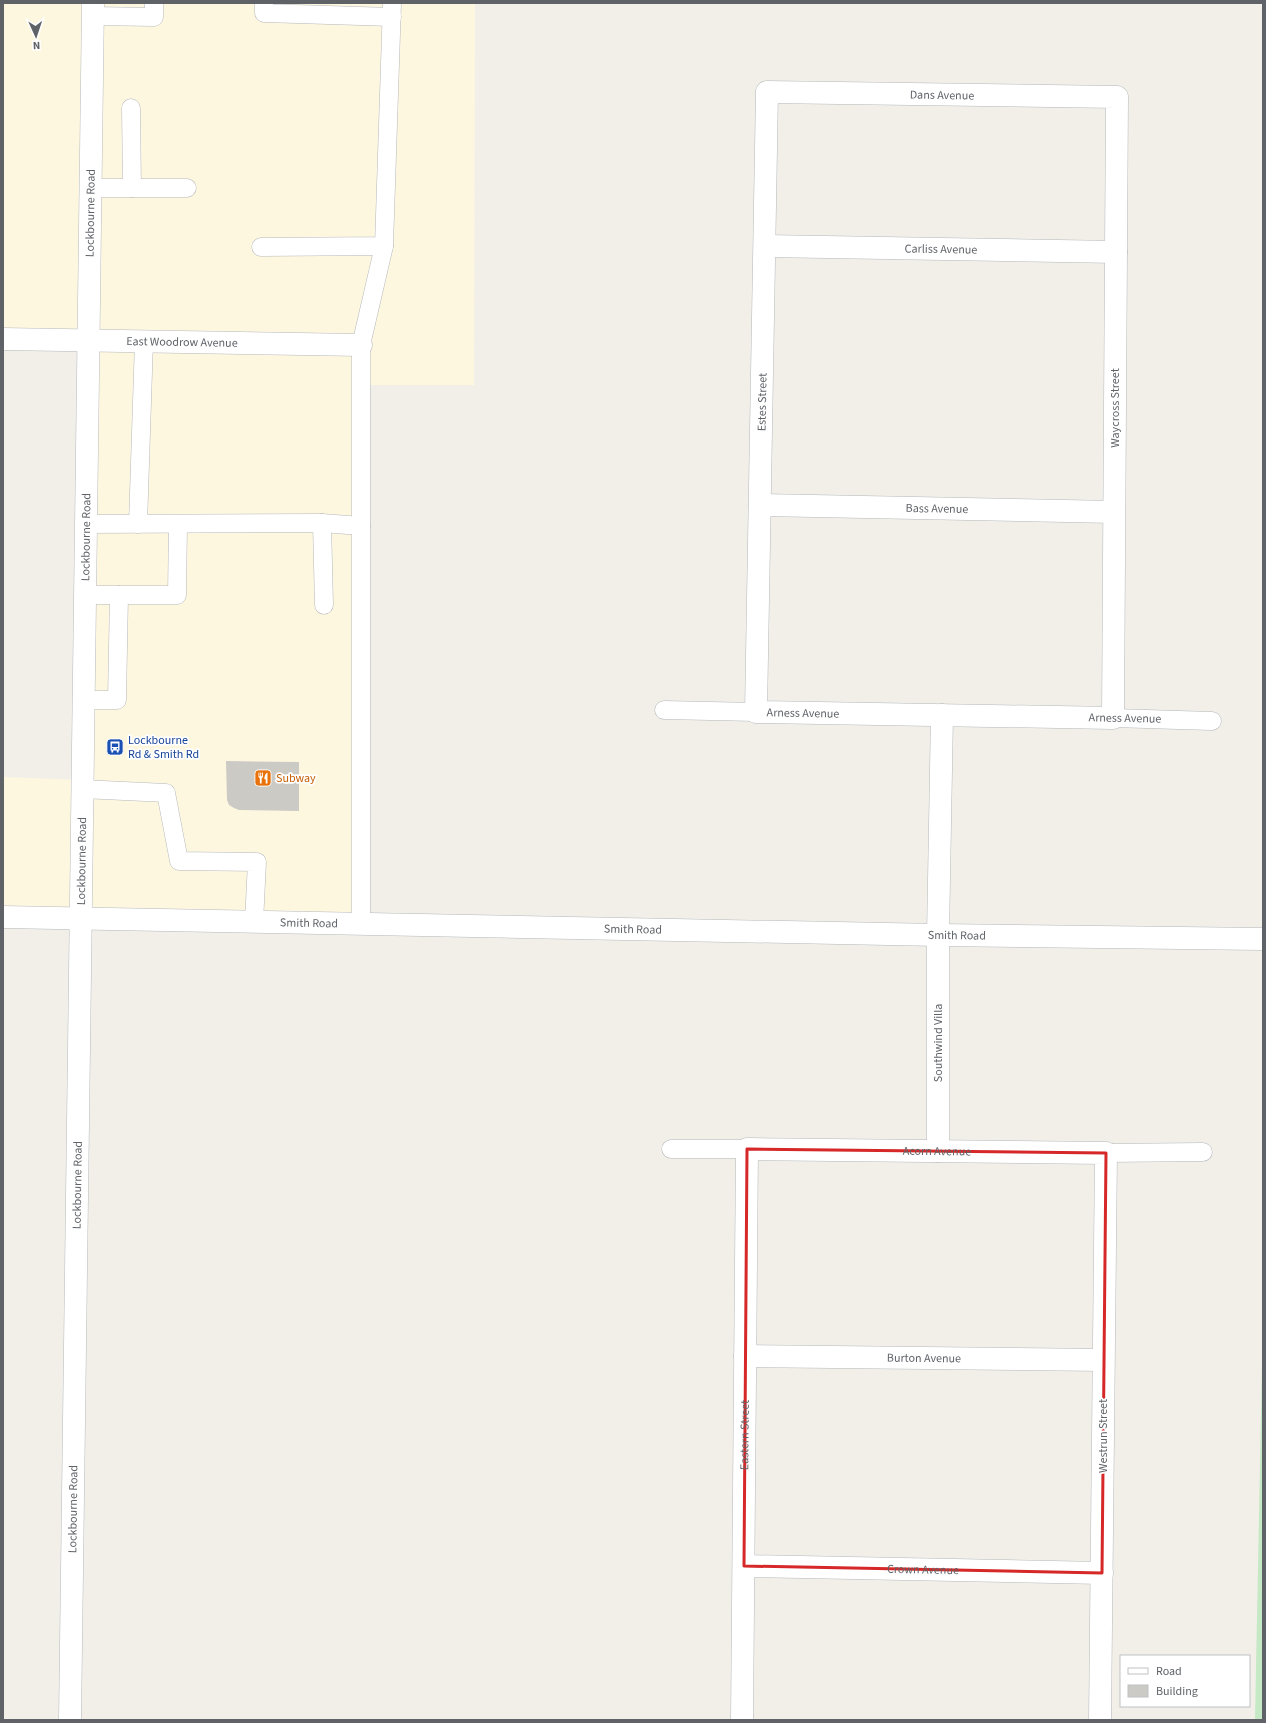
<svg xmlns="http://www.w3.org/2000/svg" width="1266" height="1723" font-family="'Source Sans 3',sans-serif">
  <rect width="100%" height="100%" fill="#f1efe8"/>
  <polygon fill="#fef7e0" points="3,3 475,3 474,385 360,385 366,927 3,919 3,777 81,780 88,347 3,345"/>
  <polygon fill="#c5e8c5" points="1263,1313 1263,1720 1255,1720"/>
  <polygon fill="#cccac5" points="226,761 299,762 299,811 239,810 234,808 229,805 227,800"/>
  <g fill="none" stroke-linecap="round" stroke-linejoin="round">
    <g stroke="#b5b8bc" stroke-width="19">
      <g id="service">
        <polyline points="264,3 264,13 392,17"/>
        <polyline points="92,16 154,17 154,3"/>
        <polyline points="90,188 132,188 131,108"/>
        <polyline points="132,188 187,188"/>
        <polyline points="261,247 384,246 392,3"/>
        <polyline points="322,523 361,526"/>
        <polyline points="85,524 322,523 324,605"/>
        <polyline points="138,524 144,341"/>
        <polyline points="84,595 119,595"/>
        <polyline points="83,700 117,700 119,595 177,595 178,524"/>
        <polyline points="664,710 756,712"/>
        <polyline points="1113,718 1212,721"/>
        <polyline points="82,789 166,793 179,861 257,862 254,922"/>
        <polyline points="361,923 361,345 384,246"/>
        <polyline points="671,1149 747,1149"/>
        <polyline points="1106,1153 1203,1152"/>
      </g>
    </g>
    <g stroke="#b5b8bc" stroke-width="23">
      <g id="minor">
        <polygon points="767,92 1117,97 1113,718 756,712"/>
        <path id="s1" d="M765,246L1116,252"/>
        <path id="s2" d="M3,339L361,345"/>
        <path id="s3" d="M760,505L1114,512"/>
        <path id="s4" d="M3,917L938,935L1263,939"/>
        <polyline points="938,1151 938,935 942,715"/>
        <path id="s5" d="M745,1356L1103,1360"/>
        <path id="s6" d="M744,1566L1102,1573"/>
        <path id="s7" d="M742,1720L747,1149L1106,1153L1100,1720"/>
      </g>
    </g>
    <g stroke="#b6babf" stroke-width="23">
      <g id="secondary">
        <path id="s8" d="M70,1720L93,3"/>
      </g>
    </g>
    <use href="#service" stroke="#fff" stroke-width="18"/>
    <use href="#minor" stroke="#fff" stroke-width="22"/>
    <use href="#secondary" stroke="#fff" stroke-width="22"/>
  </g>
  <path fill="none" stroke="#d62828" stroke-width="3" stroke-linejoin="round" d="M747,1149L1106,1153L1102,1573L744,1566Z"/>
  <defs>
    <g id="bus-square" transform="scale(0.9)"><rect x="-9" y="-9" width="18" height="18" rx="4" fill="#1a4fb4" stroke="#fff"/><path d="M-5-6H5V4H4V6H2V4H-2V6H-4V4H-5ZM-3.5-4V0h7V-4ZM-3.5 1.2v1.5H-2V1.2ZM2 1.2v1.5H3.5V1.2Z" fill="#fff"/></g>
    <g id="restaurant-square" transform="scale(0.9)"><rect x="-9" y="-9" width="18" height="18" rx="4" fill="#e8710a" stroke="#fff"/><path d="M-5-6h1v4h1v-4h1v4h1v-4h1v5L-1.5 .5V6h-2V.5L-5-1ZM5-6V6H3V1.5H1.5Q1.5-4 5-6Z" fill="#fff"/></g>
  </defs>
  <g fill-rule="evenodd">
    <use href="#bus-square" x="115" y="747"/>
    <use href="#restaurant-square" x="263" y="778"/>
  </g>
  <g text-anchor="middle" stroke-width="3.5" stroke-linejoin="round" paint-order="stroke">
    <g font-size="12" fill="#5f6368" stroke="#fff">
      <text transform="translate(942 95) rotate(1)" y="4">Dans Avenue</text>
      <text dy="4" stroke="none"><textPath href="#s8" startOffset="1507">Lockbourne Road</textPath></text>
      <text dy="4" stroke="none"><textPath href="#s1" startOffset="176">Carliss Avenue</textPath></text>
      <text dy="4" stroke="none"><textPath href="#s2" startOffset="179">East Woodrow Avenue</textPath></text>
      <text transform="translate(762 402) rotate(-89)" y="4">Estes Street</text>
      <text transform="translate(1115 408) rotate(-90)" y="4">Waycross Street</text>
      <text dy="4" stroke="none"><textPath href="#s3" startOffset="177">Bass Avenue</textPath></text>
      <text dy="4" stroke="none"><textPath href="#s8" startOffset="1183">Lockbourne Road</textPath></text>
      <text transform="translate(803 713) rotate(1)" y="4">Arness Avenue</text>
      <text transform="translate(1125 718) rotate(1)" y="4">Arness Avenue</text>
      <text dy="4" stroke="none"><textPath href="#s8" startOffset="859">Lockbourne Road</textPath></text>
      <text dy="4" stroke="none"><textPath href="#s4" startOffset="306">Smith Road</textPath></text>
      <text dy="4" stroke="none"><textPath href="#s4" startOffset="630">Smith Road</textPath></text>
      <text dy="4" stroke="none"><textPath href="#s4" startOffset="954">Smith Road</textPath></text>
      <text transform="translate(938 1043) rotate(-90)" y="4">Southwind Villa</text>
      <text dy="4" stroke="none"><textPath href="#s7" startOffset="761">Acorn Avenue</textPath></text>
      <text dy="4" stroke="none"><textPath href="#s8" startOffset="535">Lockbourne Road</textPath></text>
      <text dy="4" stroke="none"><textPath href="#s5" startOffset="179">Burton Avenue</textPath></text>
      <text dy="4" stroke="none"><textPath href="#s7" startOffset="285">Eastern Street</textPath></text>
      <text transform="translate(1103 1436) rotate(-90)" y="4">Westrun Street</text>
      <text dy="4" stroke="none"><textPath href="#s8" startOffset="211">Lockbourne Road</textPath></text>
      <text dy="4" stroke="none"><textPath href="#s6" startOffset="179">Crown Avenue</textPath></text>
    </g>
    <g font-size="12" fill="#164399" stroke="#fff" text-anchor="start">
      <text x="128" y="744">Lockbourne<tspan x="128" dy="14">Rd &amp; Smith Rd</tspan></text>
    </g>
    <g font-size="12" fill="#c56008" stroke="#fff" text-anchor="start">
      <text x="276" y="782">Subway</text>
    </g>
  </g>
  <rect width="1266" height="1723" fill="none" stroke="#5f6368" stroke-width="8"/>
  <rect x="1120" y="1655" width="130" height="52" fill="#ffffff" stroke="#bfc1c3"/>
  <rect x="1128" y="1668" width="20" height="6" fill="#ffffff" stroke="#bfc1c3"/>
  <text x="1156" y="1675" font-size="12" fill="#5f6368">Road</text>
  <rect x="1128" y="1685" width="20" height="12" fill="#cccac5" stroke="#bfc1c3"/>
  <text x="1156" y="1695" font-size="12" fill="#5f6368">Building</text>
  <g transform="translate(36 36) rotate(177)" stroke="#ffffff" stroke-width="3" paint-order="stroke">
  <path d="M0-3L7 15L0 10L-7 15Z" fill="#5f6368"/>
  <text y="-6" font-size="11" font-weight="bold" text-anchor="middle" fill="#5f6368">N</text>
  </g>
</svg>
